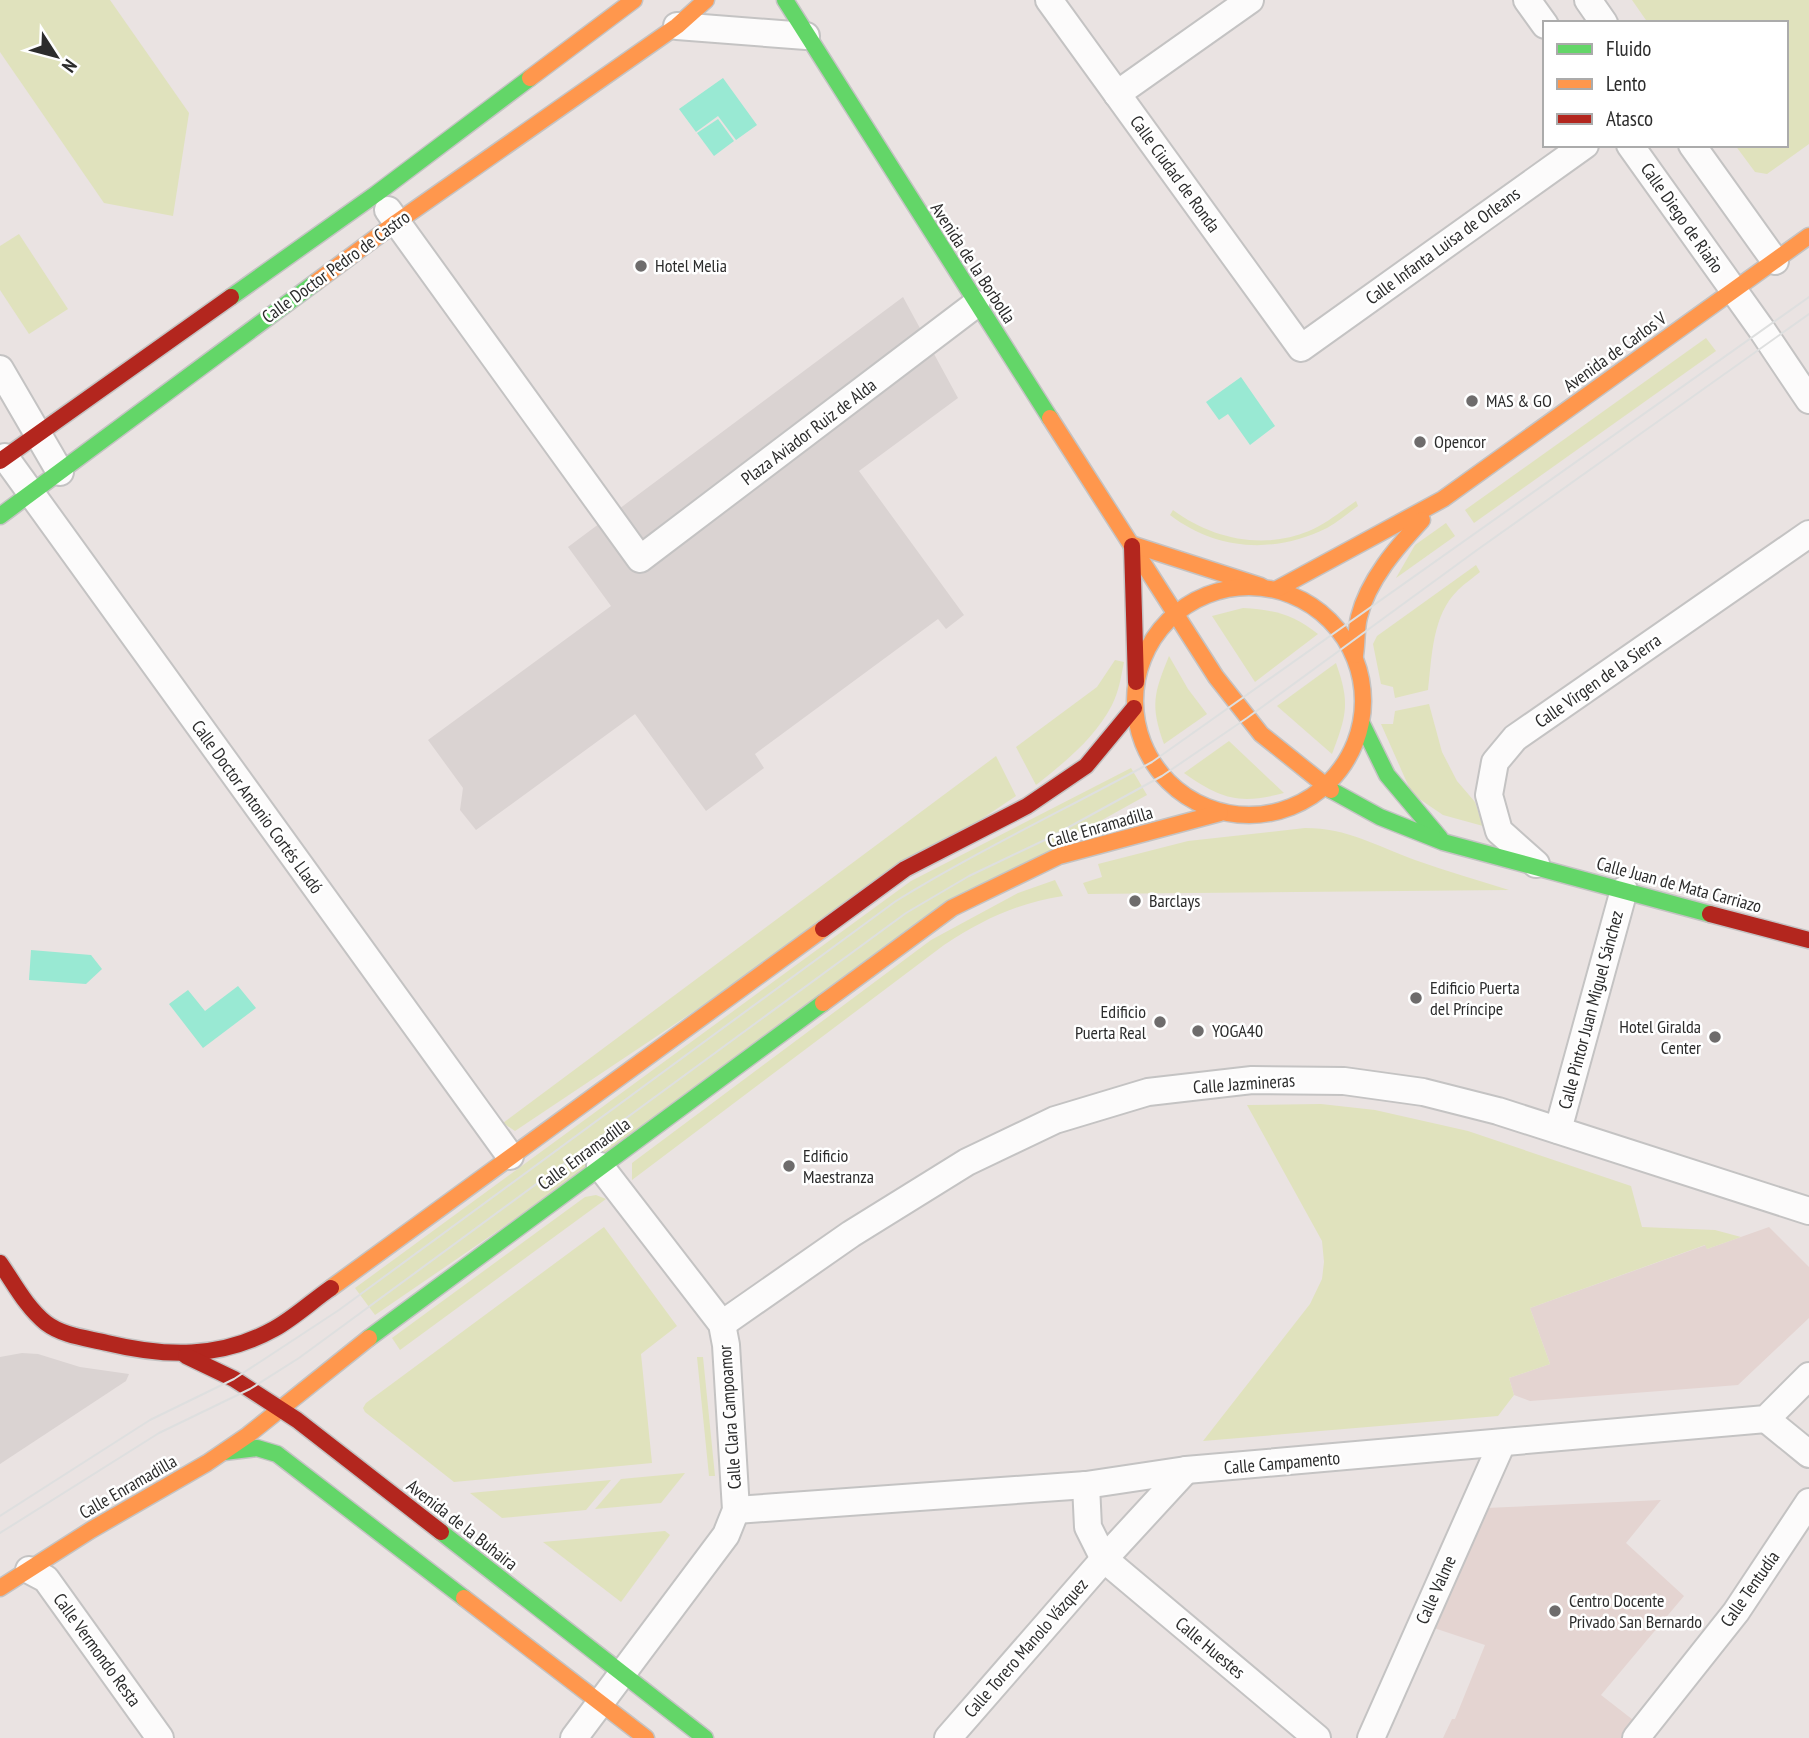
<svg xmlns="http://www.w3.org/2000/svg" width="1809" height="1738" font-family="'PT Sans Narrow',sans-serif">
  <rect width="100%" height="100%" fill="#eae3e2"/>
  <g fill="#e4d4d1">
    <polygon points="1769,1227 1809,1267 1809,1318 1738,1385 1530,1401 1514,1395 1509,1378 1550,1364 1530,1308 1706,1245 1707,1249"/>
    <polygon points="1661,1500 1626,1543 1684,1596 1601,1695 1637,1723 1625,1738 1443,1738 1452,1719 1455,1719 1485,1645 1431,1627 1486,1508"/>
  </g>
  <g fill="#e0e2bd">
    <polygon points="0,0 110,0 189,113 173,216 104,203 0,52"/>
    <polygon points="1632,0 1809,0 1809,144 1767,174 1755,172 1735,145 1786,145 1786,23 1648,23"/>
    <polygon points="19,234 68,309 29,334 0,290 0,246"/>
    <polygon points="1706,338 1716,351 1474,523 1465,510"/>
    <path d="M1356,501L1358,506C1348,513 1338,522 1327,528C1275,554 1217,551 1170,515L1173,510C1212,539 1263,550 1309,531C1326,524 1341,511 1356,501Z"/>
    <polygon points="1446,523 1455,536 1396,578 1415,545"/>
    <path d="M1476,565L1480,572C1473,578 1465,583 1458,590C1432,615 1432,657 1428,690L1395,698L1393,687L1381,684L1373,644L1377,636Z"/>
    <path d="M1243,608C1275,610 1292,614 1318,634L1255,682L1212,616Z"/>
    <path d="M1169,656L1188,689L1207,714L1164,744C1150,705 1154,693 1169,656Z"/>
    <path d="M1115,660L1124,662C1121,677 1119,691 1112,705C1095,738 1065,762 1036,785L1016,747L1097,687Z"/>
    <path d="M1336,663C1350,703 1347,714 1332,754L1277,706Z"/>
    <polygon points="1429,704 1442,752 1457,781 1475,802 1483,826 1443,815 1412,794 1381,724 1393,724 1395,711"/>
    <path d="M1229,741L1284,793C1239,805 1221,799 1184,773Z"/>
    <polygon points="996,756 1016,796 515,1131 503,1123"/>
    <polygon points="1131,768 1147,795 1077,834 375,1315 355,1288 911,881"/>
    <path d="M1305,828C1348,828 1376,846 1415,860C1446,871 1478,880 1509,890L1088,894L1083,883L1102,877L1098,864L1188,841Z"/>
    <path d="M1055,880L1063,896C1015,904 984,919 944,945L632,1180V1163L931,940L1018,893Z"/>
    <polygon points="1321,1104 1375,1110 1468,1131 1631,1186 1642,1227 1715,1230 1741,1237 1707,1249 1705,1245 1530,1308 1550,1364 1509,1378 1514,1395 1498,1416 1203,1441 1310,1304 1322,1279 1324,1262 1322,1241 1247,1105"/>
    <polygon points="596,1195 606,1199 400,1350 392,1338 585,1197"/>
    <polygon points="604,1227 677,1326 641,1354 652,1463 454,1482 365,1412 363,1408 366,1403"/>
    <polygon points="697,1357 703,1357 715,1476 709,1476"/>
    <polygon points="685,1473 661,1503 595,1509 621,1479"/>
    <polygon points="611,1480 586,1510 502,1518 470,1493"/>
    <polygon points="665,1531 670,1535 621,1602 543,1542"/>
  </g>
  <g fill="#dad3d2">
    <polygon points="903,297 958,398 859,471 964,615 946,629 938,619 755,754 764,768 706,811 635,714 476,830 460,810 463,788 428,740 611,606 568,547"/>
    <polygon points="22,1353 38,1354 80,1367 129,1374 126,1381 0,1464 0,1357"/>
  </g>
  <g fill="#99e9d3">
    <polygon points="723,78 757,125 736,140 718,116 696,132 679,109"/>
    <polygon points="718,119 734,141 714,156 697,133"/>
    <polygon points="1241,377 1275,426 1250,445 1228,414 1219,420 1206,402"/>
    <polygon points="31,950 91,955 102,969 86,984 29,980"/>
    <polygon points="238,986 256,1008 203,1048 169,1004 188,990 205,1011"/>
  </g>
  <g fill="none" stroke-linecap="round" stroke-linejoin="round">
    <g stroke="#c4c3c3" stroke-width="30">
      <g id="street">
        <polyline points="1049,0 1301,348 1585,145"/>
        <polyline points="1527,0 1545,25"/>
        <polyline points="1588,0 1604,23"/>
        <polyline points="677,26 806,36"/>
        <polyline points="1117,94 1250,0"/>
        <polyline points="1630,145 1762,330 1809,400"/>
        <polyline points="1692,145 1775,261"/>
        <polyline points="388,210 640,559 976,304"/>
        <polyline points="0,369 60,472"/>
        <polyline points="5,457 510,1156"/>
        <polyline points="1536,864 1499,831 1489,795 1495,762 1515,738 1809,534"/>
        <polyline points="1558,1130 1624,890"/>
        <polyline points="722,1324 851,1234 967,1162 1055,1120 1148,1092 1252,1080 1344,1081 1423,1092 1498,1111 1809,1211"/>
        <polyline points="1766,1419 1809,1454"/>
        <polyline points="1086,1485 1088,1527 1104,1559 1317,1738"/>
        <polyline points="736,1510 1086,1485 1186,1470 1766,1419 1809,1376"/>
        <polyline points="29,1570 46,1579 160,1738"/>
        <polyline points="574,1738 726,1535 736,1510 726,1345 722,1324 600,1166"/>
        <polyline points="948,1738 1104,1559 1186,1470"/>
        <polyline points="1371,1738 1502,1443"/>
        <polyline points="1636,1738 1736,1612 1809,1502"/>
      </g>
    </g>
    <g stroke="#c4c3c3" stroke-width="19">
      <g id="fast">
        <polyline points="785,0 1050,418"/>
        <polyline points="231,297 376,194 530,78"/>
        <polyline points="0,516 316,282"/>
        <polyline points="1362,724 1387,775 1440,838"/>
        <polyline points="1331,790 1380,817 1443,842 1710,914"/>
        <polyline points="369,1338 823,1003"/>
        <polyline points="224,1452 257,1448 277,1454 464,1598"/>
        <polyline points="441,1532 705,1738"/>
      </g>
    </g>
    <g stroke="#c4c3c3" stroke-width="19">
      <g id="slow">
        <polyline points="530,78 634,0"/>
        <polyline points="316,282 397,222 677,26 706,0"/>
        <polyline points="1050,418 1216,677 1261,734 1331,790"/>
        <polyline points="1131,544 1261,586"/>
        <circle cx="1249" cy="701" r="114"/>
        <polyline points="1277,589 1443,499 1809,236"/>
        <path d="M1355,655C1357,642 1356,629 1359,617C1368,580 1397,547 1422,520"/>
        <polyline points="823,1003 952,908 1059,856 1220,813"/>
        <polyline points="331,1288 823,929"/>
        <polyline points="0,1588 91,1530 207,1463 248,1435 369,1338"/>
        <polyline points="464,1598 646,1738"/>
      </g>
    </g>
    <g stroke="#c4c3c3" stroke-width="19">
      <g id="jam">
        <polyline points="0,461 231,297"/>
        <polyline points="1132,546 1136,682"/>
        <polyline points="1710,914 1809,940"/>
        <polyline points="823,929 905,869 1027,806 1086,766 1134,708"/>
        <path d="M0,1263C14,1283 26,1307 46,1323C63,1336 87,1338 107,1343C165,1357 220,1359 274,1329C294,1318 312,1301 331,1288"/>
        <polyline points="186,1356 234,1379 297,1420 441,1532"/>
      </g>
    </g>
    <use href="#street" stroke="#fcfbfb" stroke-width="26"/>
    <use href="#fast" stroke="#63d668" stroke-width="16"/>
    <use href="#slow" stroke="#ff974d" stroke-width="16"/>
    <use href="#jam" stroke="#b3261e" stroke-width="16"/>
    <g stroke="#dedfdf" stroke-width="2">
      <path d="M0,1516L150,1420L234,1379L339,1310L896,901C979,850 1066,809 1152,762L1809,297"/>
      <polyline points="0,1533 159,1433 250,1389 299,1358 906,913 969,876 1049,838 1162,776 1247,718 1477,550 1809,314"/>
    </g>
  </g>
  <g fill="#6e6c6c" stroke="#fff" stroke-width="2.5">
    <circle cx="641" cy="266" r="7"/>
    <circle cx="1472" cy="401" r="7"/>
    <circle cx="1420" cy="442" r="7"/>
    <circle cx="1135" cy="901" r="7"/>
    <circle cx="1416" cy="998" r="7"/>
    <circle cx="1160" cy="1022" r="7"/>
    <circle cx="1198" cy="1031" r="7"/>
    <circle cx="1715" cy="1037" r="7"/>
    <circle cx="789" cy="1166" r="7"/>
    <circle cx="1555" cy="1611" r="7"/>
  </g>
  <g text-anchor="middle" stroke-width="5" stroke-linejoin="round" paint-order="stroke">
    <g font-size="18" fill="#2c2c2c" stroke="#fff">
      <text transform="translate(1175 174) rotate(54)" y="6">Calle Ciudad de Ronda</text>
      <text transform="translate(1682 218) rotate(55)" y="6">Calle Diego de Riaño</text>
      <text transform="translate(1443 246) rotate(-36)" y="6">Calle Infanta Luisa de Orleans</text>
      <text transform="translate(973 263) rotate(57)" y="6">Avenida de la Borbolla</text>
      <text transform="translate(336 267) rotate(-36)" y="6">Calle Doctor Pedro de Castro</text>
      <text transform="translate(1615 352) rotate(-36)" y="6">Avenida de Carlos V</text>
      <text transform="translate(809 432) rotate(-37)" y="6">Plaza Aviador Ruiz de Alda</text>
      <text transform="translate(1598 681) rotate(-35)" y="6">Calle Virgen de la Sierra</text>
      <text transform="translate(257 807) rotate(54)" y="6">Calle Doctor Antonio Cortés Lladó</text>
      <text transform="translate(1100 827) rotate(-16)" y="6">Calle Enramadilla</text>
      <text transform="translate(1679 885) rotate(15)" y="6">Calle Juan de Mata Carriazo</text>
      <text transform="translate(1591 1010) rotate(-75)" y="6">Calle Pintor Juan Miguel Sánchez</text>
      <text transform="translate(1244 1084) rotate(-4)" y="6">Calle Jazmineras</text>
      <text transform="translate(584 1154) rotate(-36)" y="6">Calle Enramadilla</text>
      <text transform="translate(730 1417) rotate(-94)" y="6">Calle Clara Campoamor</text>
      <text transform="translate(1282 1463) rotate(-5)" y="6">Calle Campamento</text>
      <text transform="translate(128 1487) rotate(-30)" y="6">Calle Enramadilla</text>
      <text transform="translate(462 1525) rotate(38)" y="6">Avenida de la Buhaira</text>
      <text transform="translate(1750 1589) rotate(-55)" y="6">Calle Tentudía</text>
      <text transform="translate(1436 1590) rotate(-66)" y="6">Calle Valme</text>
      <text transform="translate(1026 1648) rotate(-49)" y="6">Calle Torero Manolo Vázquez</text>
      <text transform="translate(1210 1648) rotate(40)" y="6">Calle Huestes</text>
      <text transform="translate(97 1650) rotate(54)" y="6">Calle Vermondo Resta</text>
    </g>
    <g font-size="18" fill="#2c2c2c" stroke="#fff" text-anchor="start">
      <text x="655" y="272">Hotel Melia</text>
      <text x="1486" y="407">MAS &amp; GO</text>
      <text x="1434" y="448">Opencor</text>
      <text x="1149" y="907">Barclays</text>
      <text x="1430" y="994">Edificio Puerta<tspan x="1430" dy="21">del Príncipe</tspan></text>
      <text x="1146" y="1018" text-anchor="end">Edificio<tspan x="1146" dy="21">Puerta Real</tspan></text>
      <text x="1701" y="1033" text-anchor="end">Hotel Giralda<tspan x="1701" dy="21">Center</tspan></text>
      <text x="1212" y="1037">YOGA40</text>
      <text x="803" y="1162">Edificio<tspan x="803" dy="21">Maestranza</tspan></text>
      <text x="1569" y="1607">Centro Docente<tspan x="1569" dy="21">Privado San Bernardo</tspan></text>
    </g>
  </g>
  <rect x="1543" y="21" width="245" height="126" fill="#ffffff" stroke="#ababab" stroke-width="2"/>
  <rect x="1557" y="44" width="35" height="10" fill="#63d668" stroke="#ababab" stroke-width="2"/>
  <text x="1606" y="56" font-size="21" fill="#2c2c2c">Fluido</text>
  <rect x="1557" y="79" width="35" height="10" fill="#ff974d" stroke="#ababab" stroke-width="2"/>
  <text x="1606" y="91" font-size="21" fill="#2c2c2c">Lento</text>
  <rect x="1557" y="114" width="35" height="10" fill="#b3261e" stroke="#ababab" stroke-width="2"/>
  <text x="1606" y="126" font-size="21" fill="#2c2c2c">Atasco</text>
  <g transform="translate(56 56) rotate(126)" stroke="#ffffff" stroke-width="5" paint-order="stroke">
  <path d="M0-5L12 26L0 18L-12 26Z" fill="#2c2c2c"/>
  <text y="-10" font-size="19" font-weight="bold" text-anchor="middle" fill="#2c2c2c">N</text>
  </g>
</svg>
